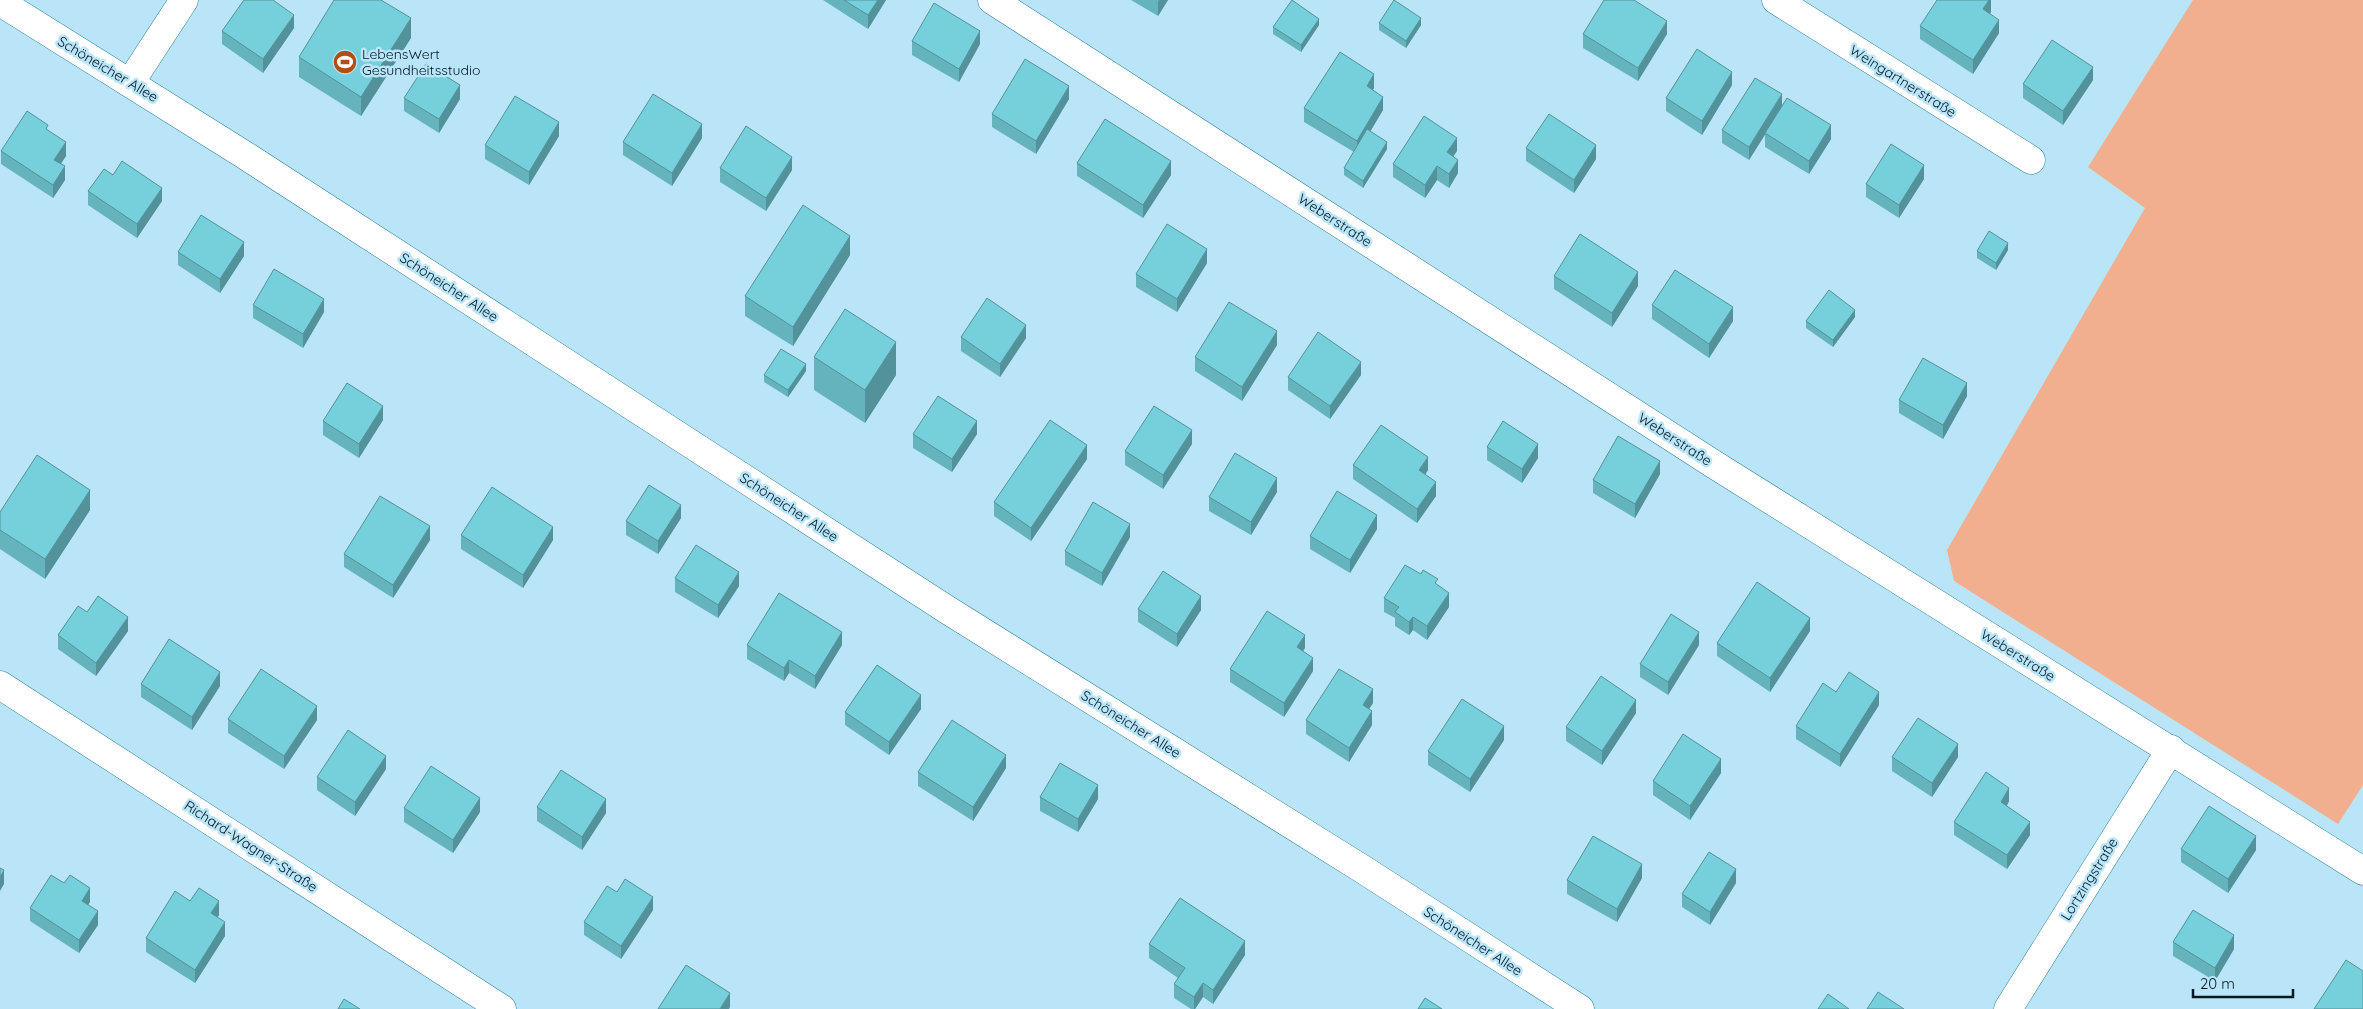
<svg xmlns="http://www.w3.org/2000/svg" width="2363" height="1009" font-family="Quicksand,sans-serif">
  <rect width="100%" height="100%" fill="#bae5f9"/>
  <polygon fill="#f2af8f" points="2193,0 2363,0 2363,785 2338,824 1954,581 1947,550 2145,208 2088,167"/>
  <g fill="none" stroke-linecap="round" stroke-linejoin="round">
    <g stroke="#33819e" stroke-width="29">
      <g id="minor">
        <polyline points="992,0 1715,465 2363,871"/>
        <polyline points="1776,0 2031,160"/>
        <polyline points="0,2 243,154 946,609 1364,870 1580,1009"/>
        <polyline points="130,83 184,0"/>
        <polyline points="0,685 502,1009"/>
        <polyline points="2008,1009 2171,749"/>
      </g>
    </g>
    <use href="#minor" stroke="#fff" stroke-width="28"/>
  </g>
  <g fill="#65b3bd">
    <polygon points="823,0 886,0 868,29"/>
    <polygon points="1131,0 1168,0 1158,16"/>
    <polygon points="1991,0 1991,12 1990,13 1999,33 1973,74 1920,39 1920,26"/>
    <polygon points="1379,23 1421,25 1406,48 1379,30"/>
    <polygon points="1319,25 1301,52 1273,34 1273,27"/>
    <polygon points="294,28 263,73 222,44 222,31"/>
    <polygon points="1583,34 1667,34 1638,81 1583,48"/>
    <polygon points="411,38 361,116 299,77 299,57"/>
    <polygon points="912,41 980,44 959,82 912,55"/>
    <polygon points="2093,80 2063,125 2023,98 2023,84"/>
    <polygon points="1732,85 1702,135 1666,111 1666,98"/>
    <polygon points="1374,88 1373,90 1383,110 1370,131 1387,149 1363,188 1344,175 1344,168 1354,152 1304,122 1304,108"/>
    <polygon points="404,98 460,99 439,133 404,111"/>
    <polygon points="1069,99 1036,154 992,127 992,114"/>
    <polygon points="1782,107 1831,139 1809,174 1765,147 1765,134 1749,160 1722,143 1722,130"/>
    <polygon points="48,131 66,156 61,164 65,180 53,198 1,164 1,151"/>
    <polygon points="559,136 529,185 485,159 485,145"/>
    <polygon points="702,138 672,186 623,155 623,142"/>
    <polygon points="1526,148 1596,159 1574,193 1526,161"/>
    <polygon points="1457,151 1453,156 1458,173 1449,188 1437,180 1425,198 1393,177 1393,164"/>
    <polygon points="1077,163 1171,175 1143,218 1077,176"/>
    <polygon points="720,168 792,170 766,211 720,182"/>
    <polygon points="113,175 162,201 137,238 88,205 88,191"/>
    <polygon points="1924,179 1899,218 1866,197 1866,184"/>
    <polygon points="2008,250 1996,270 1977,258 1977,251"/>
    <polygon points="178,252 244,256 220,293 178,265"/>
    <polygon points="850,255 793,346 745,316 745,296"/>
    <polygon points="1207,263 1177,312 1136,287 1136,274"/>
    <polygon points="1554,276 1638,286 1612,327 1554,289"/>
    <polygon points="253,305 324,312 303,348 253,318"/>
    <polygon points="1652,305 1733,321 1709,358 1652,319"/>
    <polygon points="1855,317 1833,347 1806,328 1806,321"/>
    <polygon points="961,337 1026,338 1000,377 961,351"/>
    <polygon points="1277,345 1242,401 1195,371 1195,357"/>
    <polygon points="814,357 896,375 865,423 814,390"/>
    <polygon points="806,371 788,397 764,382 764,375"/>
    <polygon points="1361,375 1330,419 1288,390 1288,377"/>
    <polygon points="1967,396 1943,439 1899,413 1899,400"/>
    <polygon points="383,420 359,458 323,435 323,421"/>
    <polygon points="913,434 977,434 952,472 913,448"/>
    <polygon points="1192,444 1163,489 1125,465 1125,451"/>
    <polygon points="1487,447 1538,458 1522,483 1487,460"/>
    <polygon points="1087,459 1031,541 994,516 994,502"/>
    <polygon points="1353,465 1428,470 1425,475 1436,496 1417,523 1353,479"/>
    <polygon points="1660,474 1635,518 1593,493 1593,480"/>
    <polygon points="1277,492 1251,535 1209,511 1209,497"/>
    <polygon points="90,510 45,579 0,549 0,512"/>
    <polygon points="681,518 658,554 626,535 626,521"/>
    <polygon points="1377,529 1350,573 1310,549 1310,536"/>
    <polygon points="461,535 553,540 523,588 461,549"/>
    <polygon points="1130,537 1102,586 1065,565 1065,551"/>
    <polygon points="430,540 393,598 344,567 344,554"/>
    <polygon points="675,578 739,586 718,618 675,592"/>
    <polygon points="1438,585 1449,607 1427,640 1413,630 1409,635 1395,626 1395,618 1384,612 1384,598"/>
    <polygon points="1138,609 1201,610 1177,647 1138,622"/>
    <polygon points="87,612 128,631 96,676 58,649 58,635"/>
    <polygon points="1810,631 1770,692 1717,656 1717,643"/>
    <polygon points="747,645 842,645 815,689 789,673 784,681 747,659"/>
    <polygon points="1699,645 1668,695 1640,677 1640,664"/>
    <polygon points="1305,648 1303,651 1313,671 1284,717 1230,682 1230,669"/>
    <polygon points="141,684 220,686 192,730 141,697"/>
    <polygon points="1373,703 1369,709 1372,725 1349,762 1306,734 1306,720"/>
    <polygon points="1879,705 1840,767 1796,739 1796,726"/>
    <polygon points="921,709 889,755 845,725 845,712"/>
    <polygon points="1636,713 1602,765 1566,741 1566,727"/>
    <polygon points="228,719 317,720 284,769 228,733"/>
    <polygon points="1504,740 1470,792 1428,765 1428,751"/>
    <polygon points="1892,757 1958,757 1932,797 1892,771"/>
    <polygon points="1006,768 973,821 918,786 918,772"/>
    <polygon points="386,769 355,816 317,790 317,777"/>
    <polygon points="1721,773 1690,820 1653,795 1653,781"/>
    <polygon points="1040,797 1098,799 1078,832 1040,811"/>
    <polygon points="2009,801 2007,806 2030,835 2007,869 1954,835 1954,822"/>
    <polygon points="537,807 606,813 582,850 537,821"/>
    <polygon points="404,808 480,812 453,853 404,822"/>
    <polygon points="2181,849 2256,850 2228,893 2181,862"/>
    <polygon points="1642,878 1617,922 1567,894 1567,880"/>
    <polygon points="1736,883 1710,925 1682,907 1682,894"/>
    <polygon points="617,892 653,910 621,959 584,935 584,922"/>
    <polygon points="190,901 219,915 217,917 225,936 195,983 146,952 146,938"/>
    <polygon points="90,902 88,905 98,925 79,953 30,921 30,908"/>
    <polygon points="2173,942 2234,949 2215,981 2173,956"/>
    <polygon points="1149,944 1245,955 1213,1004 1203,997 1195,1009 1191,1009 1174,998 1174,984 1178,978 1149,958"/>
  </g>
  <g fill="#53929a">
    <polygon points="878,0 886,0 868,29 868,15"/>
    <polygon points="1159,0 1168,0 1158,16 1158,2"/>
    <polygon points="1989,0 1991,0 1991,12 1983,23 1983,9"/>
    <polygon points="294,15 294,28 263,73 263,59"/>
    <polygon points="411,18 411,38 361,116 361,97"/>
    <polygon points="1421,18 1421,25 1406,48 1406,41"/>
    <polygon points="1319,19 1319,25 1301,52 1301,45"/>
    <polygon points="1999,20 1999,33 1973,74 1973,60"/>
    <polygon points="1667,21 1667,34 1638,81 1638,68"/>
    <polygon points="980,31 980,44 959,82 959,69"/>
    <polygon points="2093,67 2093,80 2063,125 2063,111"/>
    <polygon points="1732,72 1732,85 1702,135 1702,121"/>
    <polygon points="1374,74 1374,88 1367,99 1367,86"/>
    <polygon points="460,85 460,99 439,133 439,119"/>
    <polygon points="1069,86 1069,99 1036,154 1036,141"/>
    <polygon points="1782,94 1782,108 1749,160 1749,147"/>
    <polygon points="1383,97 1383,110 1357,154 1357,141"/>
    <polygon points="559,122 559,136 529,185 529,172"/>
    <polygon points="702,124 702,138 672,186 672,173"/>
    <polygon points="1831,125 1831,139 1809,174 1809,161"/>
    <polygon points="1457,138 1457,151 1447,166 1447,152"/>
    <polygon points="66,142 66,156 54,173 54,160"/>
    <polygon points="1387,142 1387,149 1363,188 1363,181"/>
    <polygon points="1596,145 1596,159 1574,193 1574,180"/>
    <polygon points="792,157 792,170 766,211 766,198"/>
    <polygon points="1458,160 1458,173 1449,188 1449,174"/>
    <polygon points="1171,161 1171,175 1143,218 1143,205"/>
    <polygon points="1924,165 1924,179 1899,218 1899,205"/>
    <polygon points="65,166 65,180 53,198 53,185"/>
    <polygon points="1437,166 1437,180 1425,198 1425,185"/>
    <polygon points="162,188 162,201 137,238 137,224"/>
    <polygon points="850,236 850,255 793,346 793,327"/>
    <polygon points="244,242 244,256 220,293 220,279"/>
    <polygon points="2008,243 2008,250 1996,270 1996,263"/>
    <polygon points="1207,249 1207,263 1177,312 1177,299"/>
    <polygon points="1638,272 1638,286 1612,327 1612,313"/>
    <polygon points="324,299 324,312 303,348 303,334"/>
    <polygon points="1733,307 1733,321 1709,358 1709,344"/>
    <polygon points="1855,310 1855,317 1833,347 1833,340"/>
    <polygon points="1026,325 1026,338 1000,377 1000,364"/>
    <polygon points="1277,331 1277,345 1242,401 1242,387"/>
    <polygon points="896,342 896,375 865,423 865,390"/>
    <polygon points="1361,362 1361,375 1330,419 1330,406"/>
    <polygon points="806,364 806,371 788,397 788,390"/>
    <polygon points="1967,383 1967,396 1943,439 1943,425"/>
    <polygon points="383,406 383,420 359,458 359,444"/>
    <polygon points="977,421 977,434 952,472 952,459"/>
    <polygon points="1192,430 1192,444 1163,489 1163,475"/>
    <polygon points="1538,444 1538,458 1522,483 1522,469"/>
    <polygon points="1087,445 1087,459 1031,541 1031,528"/>
    <polygon points="1428,457 1428,470 1419,484 1419,470"/>
    <polygon points="1660,461 1660,474 1635,518 1635,504"/>
    <polygon points="1277,478 1277,492 1251,535 1251,522"/>
    <polygon points="1436,482 1436,496 1417,523 1417,509"/>
    <polygon points="90,490 90,510 45,579 45,559"/>
    <polygon points="681,505 681,518 658,554 658,541"/>
    <polygon points="1377,515 1377,529 1350,573 1350,560"/>
    <polygon points="1130,524 1130,537 1102,586 1102,573"/>
    <polygon points="430,526 430,540 393,598 393,585"/>
    <polygon points="553,527 553,540 523,588 523,575"/>
    <polygon points="739,572 739,586 718,618 718,605"/>
    <polygon points="1449,593 1449,607 1427,640 1427,626"/>
    <polygon points="1201,596 1201,610 1177,647 1177,634"/>
    <polygon points="128,617 128,631 96,676 96,663"/>
    <polygon points="1413,617 1413,630 1409,635 1409,622"/>
    <polygon points="1810,618 1810,631 1770,692 1770,678"/>
    <polygon points="842,632 842,645 815,689 815,676"/>
    <polygon points="1699,632 1699,645 1668,695 1668,682"/>
    <polygon points="1305,635 1305,648 1297,661 1297,647"/>
    <polygon points="1313,658 1313,671 1284,717 1284,703"/>
    <polygon points="789,660 789,673 784,681 784,668"/>
    <polygon points="220,672 220,686 192,730 192,717"/>
    <polygon points="1373,689 1373,703 1363,718 1363,705"/>
    <polygon points="1879,692 1879,705 1840,767 1840,754"/>
    <polygon points="921,695 921,709 889,755 889,742"/>
    <polygon points="1636,700 1636,713 1602,765 1602,751"/>
    <polygon points="317,706 317,720 284,769 284,756"/>
    <polygon points="1372,711 1372,725 1349,762 1349,748"/>
    <polygon points="1504,726 1504,740 1470,792 1470,779"/>
    <polygon points="1958,744 1958,757 1932,797 1932,783"/>
    <polygon points="1006,755 1006,768 973,821 973,807"/>
    <polygon points="386,756 386,769 355,816 355,802"/>
    <polygon points="1721,759 1721,773 1690,820 1690,806"/>
    <polygon points="1098,785 1098,799 1078,832 1078,819"/>
    <polygon points="2009,788 2009,801 2001,816 2001,802"/>
    <polygon points="480,798 480,812 453,853 453,840"/>
    <polygon points="606,799 606,813 582,850 582,837"/>
    <polygon points="2030,822 2030,835 2007,869 2007,855"/>
    <polygon points="2256,836 2256,850 2228,893 2228,879"/>
    <polygon points="1642,864 1642,878 1617,922 1617,909"/>
    <polygon points="1736,869 1736,883 1710,925 1710,912"/>
    <polygon points="4,870 4,884 0,891 0,877"/>
    <polygon points="90,888 90,902 82,914 82,901"/>
    <polygon points="653,897 653,910 621,959 621,946"/>
    <polygon points="219,901 219,915 211,927 211,913"/>
    <polygon points="98,911 98,925 79,953 79,940"/>
    <polygon points="225,922 225,936 195,983 195,970"/>
    <polygon points="2234,935 2234,949 2215,981 2215,968"/>
    <polygon points="1245,941 1245,955 1213,1004 1213,990"/>
    <polygon points="1203,983 1203,997 1195,1009 1194,1009 1194,997"/>
    <polygon points="730,993 730,1007 729,1009 720,1009"/>
  </g>
  <g fill="#76d0dc" stroke="#53929a">
    <polygon points="244,0 273,0 294,15 263,59 222,31"/>
    <polygon points="334,0 381,0 411,18 361,97 299,57"/>
    <polygon points="844,0 878,0 868,15"/>
    <polygon points="1292,0 1319,19 1301,45 1273,27"/>
    <polygon points="1394,0 1421,18 1406,41 1379,23"/>
    <polygon points="1604,0 1634,0 1667,21 1638,68 1583,34"/>
    <polygon points="1937,0 1989,0 1983,9 1999,20 1973,60 1920,26"/>
    <polygon points="934,3 980,31 959,69 912,41"/>
    <polygon points="2052,40 2093,67 2063,111 2023,84"/>
    <polygon points="1697,49 1732,72 1702,121 1666,98"/>
    <polygon points="1340,52 1374,74 1367,86 1383,97 1357,141 1304,108"/>
    <polygon points="1025,59 1069,86 1036,141 992,114"/>
    <polygon points="426,64 460,85 439,119 404,98"/>
    <polygon points="1755,78 1782,94 1749,147 1722,130"/>
    <polygon points="653,94 702,124 672,173 623,142"/>
    <polygon points="515,96 559,122 529,172 485,145"/>
    <polygon points="1787,98 1831,125 1809,161 1765,133"/>
    <polygon points="27,111 48,125 46,129 66,142 54,160 65,166 53,185 1,151"/>
    <polygon points="1549,114 1596,145 1574,180 1526,148"/>
    <polygon points="1424,116 1457,138 1447,152 1458,160 1449,174 1437,166 1425,185 1393,164"/>
    <polygon points="1105,119 1171,161 1143,205 1077,163"/>
    <polygon points="746,126 792,157 766,198 720,168"/>
    <polygon points="1367,129 1387,142 1363,181 1344,168"/>
    <polygon points="1891,144 1924,165 1899,205 1866,184"/>
    <polygon points="122,161 162,188 137,224 88,191 104,169 113,175"/>
    <polygon points="803,205 850,236 793,327 745,296"/>
    <polygon points="201,215 244,242 220,279 178,252"/>
    <polygon points="1167,224 1207,249 1177,299 1136,274"/>
    <polygon points="1989,231 2008,243 1996,263 1977,251"/>
    <polygon points="1580,234 1638,272 1612,313 1554,276"/>
    <polygon points="274,269 324,299 303,334 253,305"/>
    <polygon points="1675,270 1733,307 1709,344 1652,305"/>
    <polygon points="1829,290 1855,310 1833,340 1806,321"/>
    <polygon points="987,298 1026,325 1000,364 961,337"/>
    <polygon points="1229,302 1277,331 1242,387 1195,357"/>
    <polygon points="845,309 896,342 865,390 814,357"/>
    <polygon points="1318,332 1361,362 1330,406 1288,377"/>
    <polygon points="781,349 806,364 788,390 764,375"/>
    <polygon points="1923,358 1967,383 1943,425 1899,400"/>
    <polygon points="347,383 383,406 359,444 323,421"/>
    <polygon points="938,396 977,421 952,459 913,434"/>
    <polygon points="1154,406 1192,430 1163,475 1125,451"/>
    <polygon points="1050,420 1087,445 1031,528 994,502"/>
    <polygon points="1503,421 1538,444 1522,469 1487,447"/>
    <polygon points="1381,425 1428,457 1419,470 1436,482 1417,509 1353,465"/>
    <polygon points="1618,436 1660,461 1635,504 1593,480"/>
    <polygon points="1235,453 1277,478 1251,522 1209,497"/>
    <polygon points="37,455 90,490 45,559 0,530 0,512"/>
    <polygon points="649,485 681,505 658,541 626,521"/>
    <polygon points="492,487 553,527 523,575 461,535"/>
    <polygon points="1337,491 1377,515 1350,560 1310,536"/>
    <polygon points="380,496 430,526 393,585 344,554"/>
    <polygon points="1093,502 1130,524 1102,573 1065,551"/>
    <polygon points="696,545 739,572 718,605 675,578"/>
    <polygon points="1405,565 1421,574 1423,570 1438,579 1435,583 1449,593 1427,626 1413,617 1409,622 1395,612 1399,607 1384,598"/>
    <polygon points="1163,571 1201,596 1177,634 1138,609"/>
    <polygon points="1757,582 1810,618 1770,678 1717,643"/>
    <polygon points="779,593 842,632 815,676 789,660 784,668 747,645"/>
    <polygon points="98,596 128,617 96,663 58,635 78,606 87,612"/>
    <polygon points="1267,611 1305,635 1297,647 1313,658 1284,703 1230,669"/>
    <polygon points="1671,614 1699,632 1668,682 1640,664"/>
    <polygon points="169,639 220,672 192,717 141,684"/>
    <polygon points="877,665 921,695 889,742 845,712"/>
    <polygon points="261,669 317,706 284,756 228,719"/>
    <polygon points="1339,669 1373,689 1363,705 1372,711 1349,748 1306,720"/>
    <polygon points="1849,672 1879,692 1840,754 1796,726 1823,683 1836,692"/>
    <polygon points="1601,676 1636,700 1602,751 1566,727"/>
    <polygon points="1462,699 1504,726 1470,779 1428,751"/>
    <polygon points="1918,718 1958,744 1932,783 1892,757"/>
    <polygon points="952,720 1006,755 973,807 918,772"/>
    <polygon points="348,730 386,756 355,802 317,777"/>
    <polygon points="1683,734 1721,759 1690,806 1653,781"/>
    <polygon points="1060,763 1098,785 1078,819 1040,797"/>
    <polygon points="431,766 480,798 453,840 404,808"/>
    <polygon points="561,770 606,799 582,837 537,807"/>
    <polygon points="1986,772 2009,788 2001,802 2030,822 2007,855 1954,822"/>
    <polygon points="2209,806 2256,836 2228,879 2181,849"/>
    <polygon points="1593,836 1642,864 1617,909 1567,880"/>
    <polygon points="1709,852 1736,869 1710,912 1682,894"/>
    <polygon points="0,868 4,870 0,877"/>
    <polygon points="51,875 64,883 70,875 90,888 82,901 98,911 79,940 30,908"/>
    <polygon points="625,879 653,897 621,946 584,922 607,886 617,892"/>
    <polygon points="199,888 219,901 211,913 225,922 195,970 146,938 175,891 190,901"/>
    <polygon points="1180,898 1245,941 1213,990 1203,983 1194,997 1174,984 1185,968 1149,944"/>
    <polygon points="2193,910 2234,935 2215,968 2173,942"/>
    <polygon points="2346,960 2363,971 2363,1009 2314,1009"/>
    <polygon points="686,965 730,993 720,1009 658,1009"/>
    <polygon points="1878,992 1904,1009 1867,1009"/>
    <polygon points="1828,994 1849,1009 1818,1009"/>
    <polygon points="1425,998 1442,1009 1418,1009"/>
    <polygon points="344,999 360,1009 338,1009"/>
  </g>
  <defs>
    <g id="stadium-disc" transform="scale(1.25)"><circle r="9.5" fill="#b04f10" stroke="#bae5f9"/><path d="M0-5a6.5 5 0 1 0 0 10a6.5 5 0 1 0 0-10ZM-3.5-1.8h7v3.6h-7Z" fill="#fff"/></g>
  </defs>
  <g fill-rule="evenodd">
    <use href="#stadium-disc" x="345" y="62"/>
  </g>
  <g text-anchor="middle" stroke-width="5" stroke-linejoin="round" paint-order="stroke">
    <g font-size="14" fill="#011821" stroke="#bae5f9" text-anchor="start">
      <text x="362" y="59">LebensWert<tspan x="362" dy="16">Gesundheitsstudio</tspan></text>
    </g>
    <g font-size="14" fill="#011821" stroke="#bae5f9">
      <text transform="translate(108 69) rotate(31)" y="5">Schöneicher Allee</text>
      <text transform="translate(1903 81) rotate(32)" y="5">Weingartnerstraße</text>
      <text transform="translate(1335 220) rotate(33)" y="5">Weberstraße</text>
      <text transform="translate(449 287) rotate(33)" y="5">Schöneicher Allee</text>
      <text transform="translate(1675 439) rotate(33)" y="5">Weberstraße</text>
      <text transform="translate(789 507) rotate(33)" y="5">Schöneicher Allee</text>
      <text transform="translate(2018 655) rotate(32)" y="5">Weberstraße</text>
      <text transform="translate(1131 724) rotate(32)" y="5">Schöneicher Allee</text>
      <text transform="translate(251 846) rotate(33)" y="5">Richard-Wagner-Straße</text>
      <text transform="translate(2089 879) rotate(-58)" y="5">Lortzingstraße</text>
      <text transform="translate(1473 941) rotate(33)" y="5">Schöneicher Allee</text>
    </g>
  </g>
  <path d="M2193 989v8h100v-8" fill="none" stroke="#011821" stroke-width="2.5"/>
  <text x="2200" y="989" font-size="15" fill="#011821" stroke="#bae5f9" stroke-width="4" paint-order="stroke">20 m</text>
</svg>
